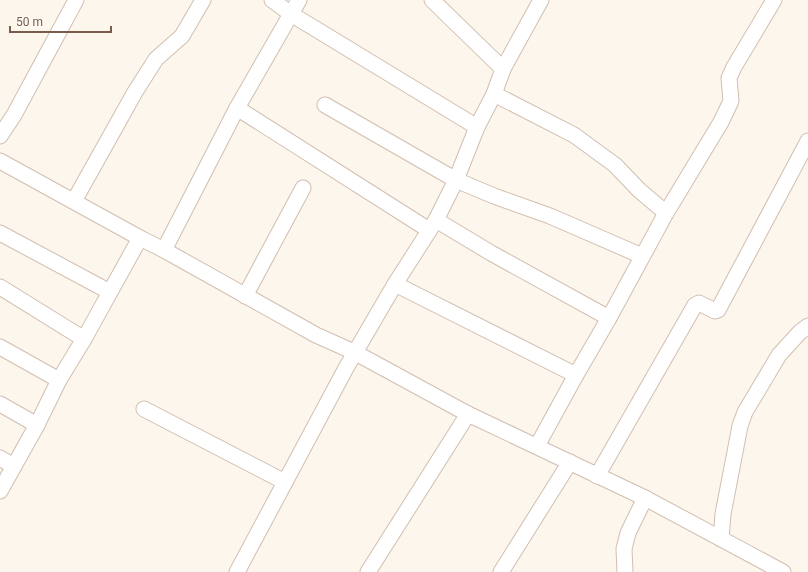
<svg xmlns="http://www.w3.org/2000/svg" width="808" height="572" font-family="Roboto,sans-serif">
  <rect width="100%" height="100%" fill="#fdf6ec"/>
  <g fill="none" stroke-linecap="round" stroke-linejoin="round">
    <g stroke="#d1beb0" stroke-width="17">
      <g id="minor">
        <polyline points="272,0 291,14 477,127"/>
        <polyline points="432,0 503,69"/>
        <polyline points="494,94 574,135 615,165 639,190 666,213"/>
        <polyline points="325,105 456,180 494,196 550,216 642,256"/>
        <polyline points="237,108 429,230"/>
        <polyline points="0,136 14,115 76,0"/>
        <polyline points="0,161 140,238 164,250 316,335 354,352 468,414 645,498 783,572"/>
        <polyline points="74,201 135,92 156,59 182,36 203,0"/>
        <polyline points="436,220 491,253 609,318"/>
        <polyline points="0,233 110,292"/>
        <polyline points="164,250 237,108 299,0"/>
        <polyline points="395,284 576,375"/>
        <polyline points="0,287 84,339"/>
        <polyline points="245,296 303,188"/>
        <polyline points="0,347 59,380"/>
        <polyline points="0,404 37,425"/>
        <polyline points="144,409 285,482"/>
        <polyline points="537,446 576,375 609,318 666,213 721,122 731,101 729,78 734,67 774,0"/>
        <polyline points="0,458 13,466"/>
        <polyline points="597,476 695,305 699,303 715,311 718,310 808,141"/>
        <polyline points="0,491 37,425 59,380 84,339 140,238"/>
        <polyline points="721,539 723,514 740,426 745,412 779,355 800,332 808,326"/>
        <polyline points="237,572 346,368 395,284 436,220 456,180 477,127 494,94 503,69 541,0"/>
        <polyline points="368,572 468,414"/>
        <polyline points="501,572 570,462"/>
        <polyline points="625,572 624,549 628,533 645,498"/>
      </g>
    </g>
    <use href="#minor" stroke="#fff" stroke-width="15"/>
  </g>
  <path d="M10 26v6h101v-6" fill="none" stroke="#7a5c4d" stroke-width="2"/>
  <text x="16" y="26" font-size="12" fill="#7a5c4d" stroke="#fffaf3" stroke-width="3" paint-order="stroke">50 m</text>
</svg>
